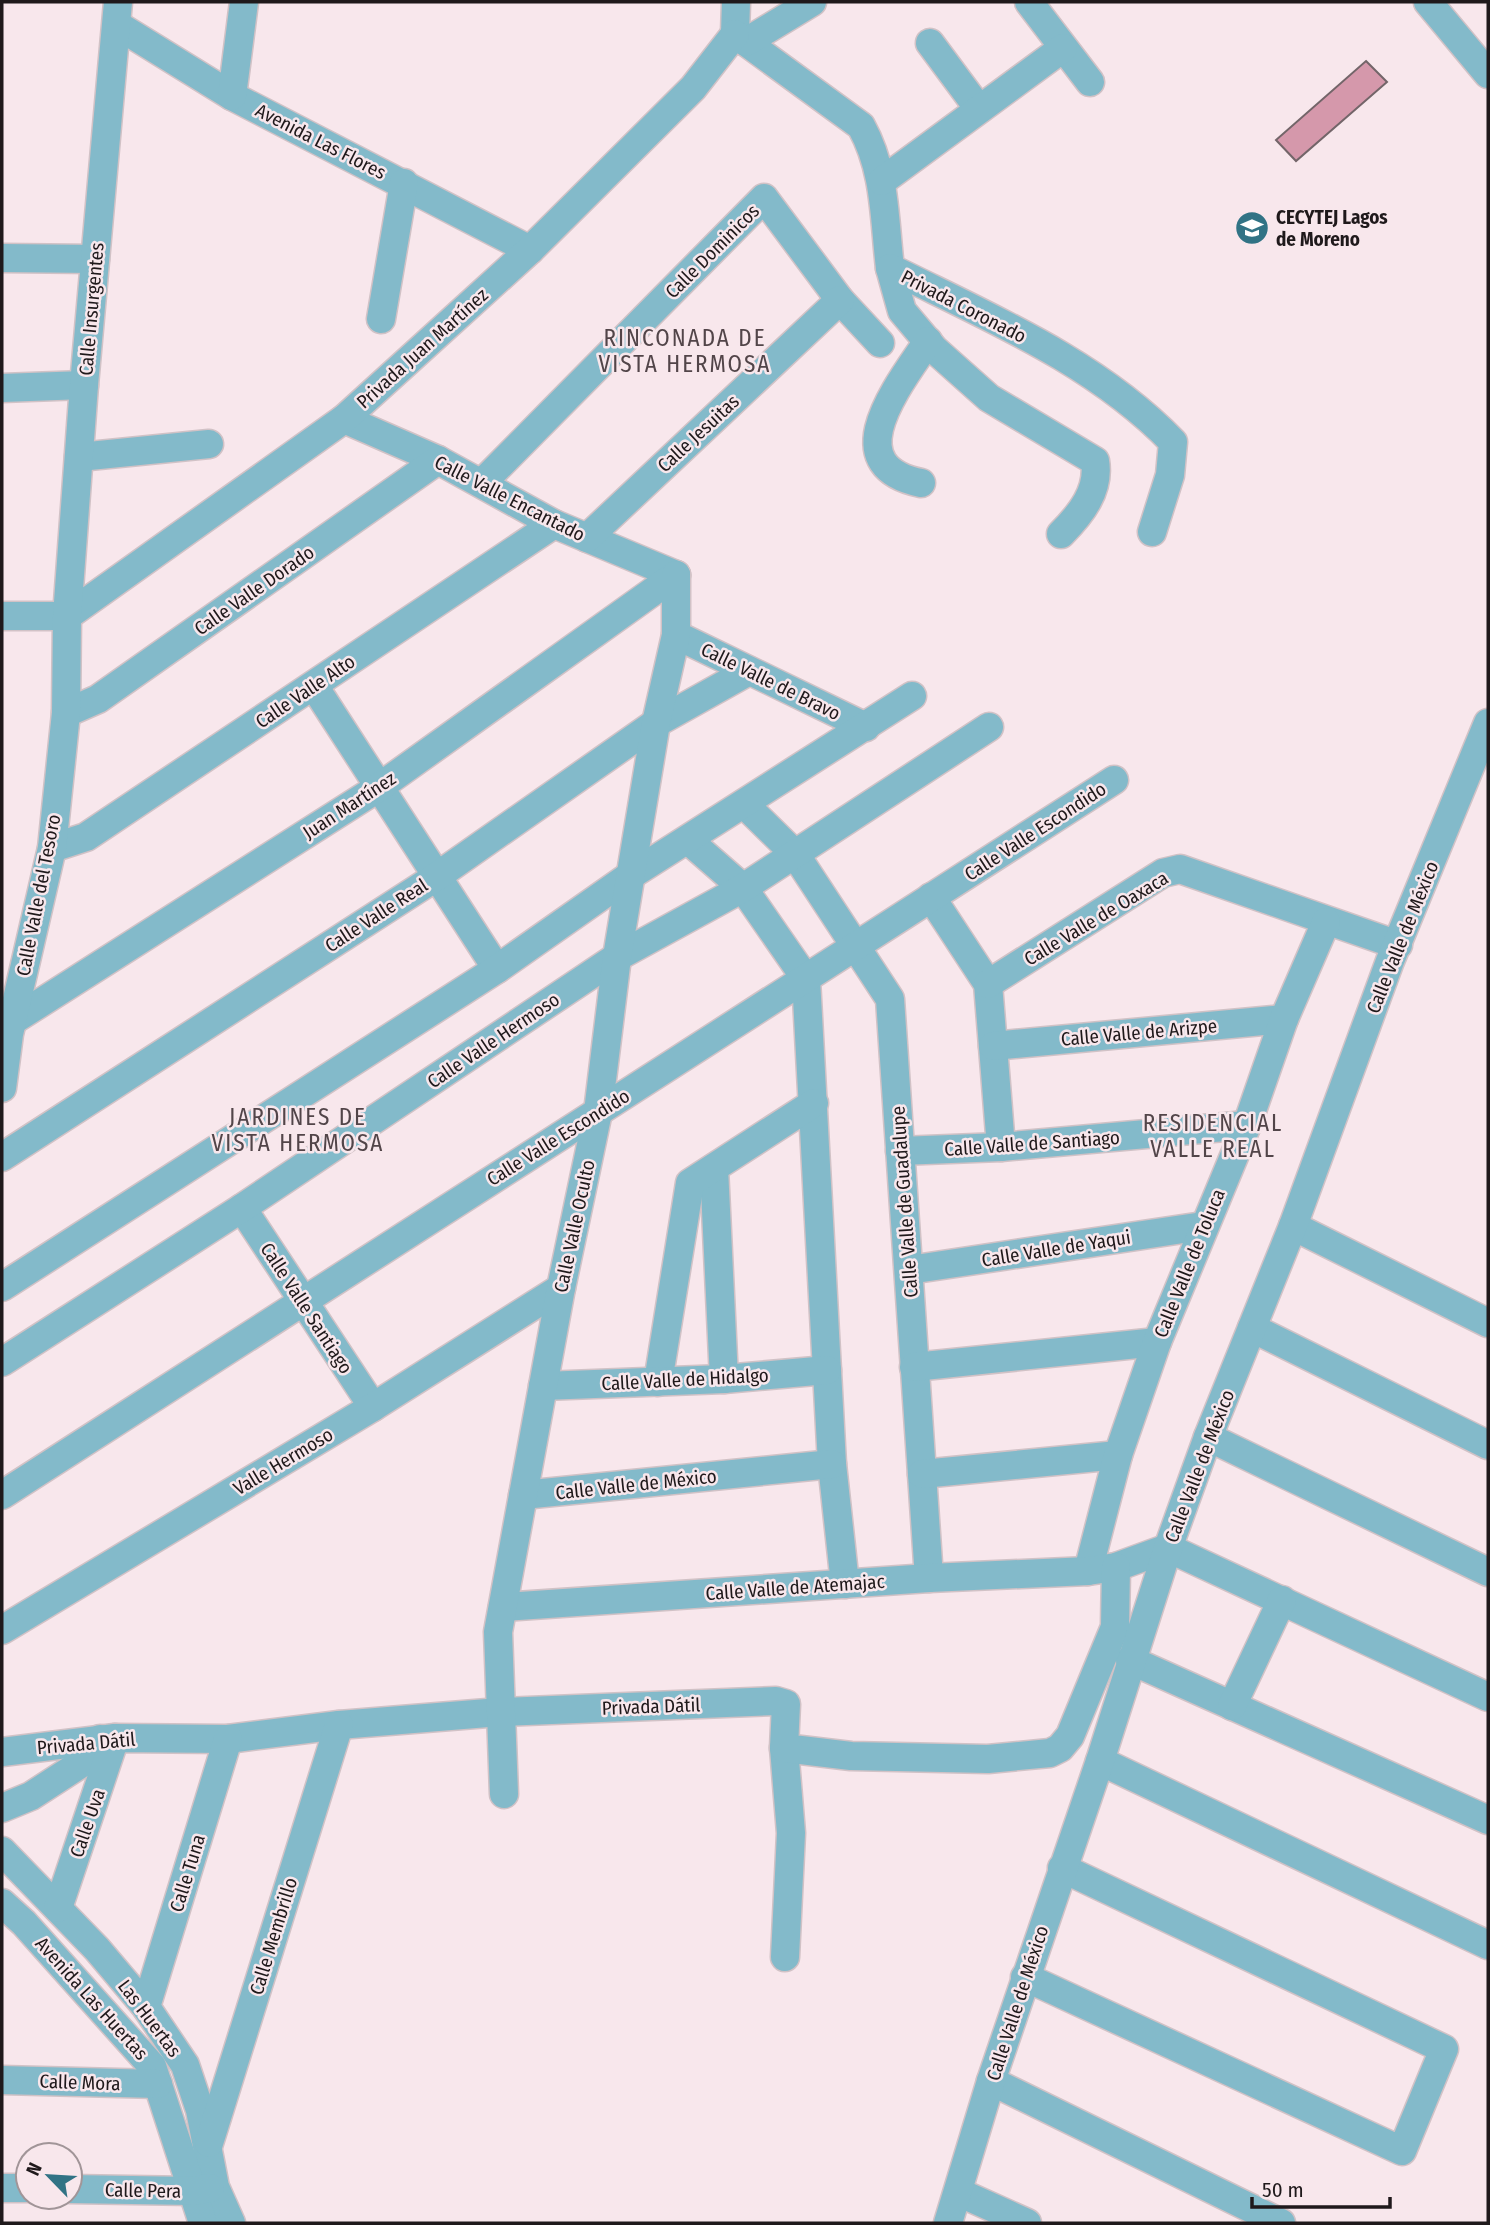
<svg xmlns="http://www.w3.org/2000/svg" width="1490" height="2225" font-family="'Fira Sans Condensed',sans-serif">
  <rect width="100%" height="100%" fill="#f8e7ec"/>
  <polygon fill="#d598ab" stroke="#736569" stroke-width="2" points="1366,61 1387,82 1296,161 1276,140"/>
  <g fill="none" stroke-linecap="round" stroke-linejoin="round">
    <g stroke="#d1c2c6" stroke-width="31">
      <g id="minor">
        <polyline points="1029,2 1090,82"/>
        <polyline points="1428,2 1488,74"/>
        <polyline points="117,25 232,96 530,250"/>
        <path d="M735,34L861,126C886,171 884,218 890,268C988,317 1096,362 1173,442L1170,475L1152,532"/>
        <polyline points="735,34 736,2"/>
        <polyline points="746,42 812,2"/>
        <polyline points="930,43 979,109"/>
        <polyline points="232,96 244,2"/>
        <polyline points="882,181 1063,48"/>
        <polyline points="2,258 95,259"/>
        <path d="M890,268L902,311L934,349L989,398L1095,461C1100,490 1081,514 1061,534"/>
        <polyline points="381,319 404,183"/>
        <polyline points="2,388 84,385"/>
        <polyline points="344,419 438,460 554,524 676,575"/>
        <polyline points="79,457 209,444"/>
        <polyline points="482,483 764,198 840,300 880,343"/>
        <path d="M921,483C833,465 901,382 928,341"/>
        <polyline points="587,538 840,300"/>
        <polyline points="2,616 67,616"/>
        <polyline points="67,616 344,419 530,250 693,88 735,34"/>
        <polyline points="676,635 866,727"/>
        <polyline points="314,686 497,969"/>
        <polyline points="66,713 98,699 438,460"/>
        <polyline points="744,804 795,854 890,999 929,1578"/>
        <polyline points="688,840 743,888 806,979 832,1464 845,1584"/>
        <polyline points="52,848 86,837 554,524"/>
        <polyline points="931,897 988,984 1001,1147"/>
        <polyline points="988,984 1163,873 1180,869 1398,945"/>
        <polyline points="12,1021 378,788 676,575"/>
        <polyline points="993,1046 1284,1019"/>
        <polyline points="2,1088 9,1034 52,848 66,713 67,616 84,385 118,2"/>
        <polyline points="900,1151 1001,1147 1247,1125"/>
        <polyline points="2,1157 436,877 656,723 749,671"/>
        <polyline points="714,1168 724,1379"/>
        <polyline points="242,1208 373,1407"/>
        <polyline points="1293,1226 1488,1323"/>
        <polyline points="909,1270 1203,1226"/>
        <polyline points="2,1287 497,969 631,875 912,696"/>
        <polyline points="1252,1328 1488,1445"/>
        <polyline points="2,1362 242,1208 617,957 743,888 989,727"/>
        <polyline points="914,1367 1157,1342"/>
        <polyline points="658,1382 690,1183 814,1103"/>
        <polyline points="543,1386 724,1379 827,1370"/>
        <polyline points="1208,1437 1488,1572"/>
        <polyline points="922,1474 1118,1455"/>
        <polyline points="2,1495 1114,780"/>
        <polyline points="523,1495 832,1464"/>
        <polyline points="1088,1571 1118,1455 1157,1342 1247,1125 1284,1019 1326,922"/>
        <polyline points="503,1607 929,1578 1088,1571 1116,1567 1168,1548 1488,1697"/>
        <polyline points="2,1630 373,1407 561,1288"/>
        <polyline points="1130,1660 1488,1820"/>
        <polyline points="1232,1706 1282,1600"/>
        <polyline points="784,1748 791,1833 785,1957"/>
        <polyline points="2,1752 115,1738 228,1739 339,1725 500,1712 776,1701 786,1704 784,1748 851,1756 988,1759 1050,1753 1060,1748 1070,1736 1115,1627 1116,1567"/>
        <polyline points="1100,1761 1488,1945"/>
        <polyline points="504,1794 498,1632 561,1288 598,1112 617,957 656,723 676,635 676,575"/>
        <polyline points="2,1808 31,1796 88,1759 100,1739"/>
        <polyline points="2,1851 97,1949 146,2007 185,2065 200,2110 215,2187 231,2223"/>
        <polyline points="2,1903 24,1923 152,2066 203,2223"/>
        <polyline points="58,1908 115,1738"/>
        <polyline points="1025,1977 1402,2151 1444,2049 1062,1868"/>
        <polyline points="146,2007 228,1739"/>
        <polyline points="2,2080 158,2084"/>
        <polyline points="991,2081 1281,2223"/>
        <polyline points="209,2143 339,1725"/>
        <polyline points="2,2188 28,2188"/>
        <polyline points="70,2189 193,2191 210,2188"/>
        <polyline points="958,2192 1027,2223"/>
        <polyline points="948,2223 991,2081 1100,1761 1168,1548 1208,1437 1293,1226 1390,961 1488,723"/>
      </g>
    </g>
    <use href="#minor" stroke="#83baca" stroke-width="28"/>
  </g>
  <defs>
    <g id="school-disc" transform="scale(1.75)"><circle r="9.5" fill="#317385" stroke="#f8e7ec"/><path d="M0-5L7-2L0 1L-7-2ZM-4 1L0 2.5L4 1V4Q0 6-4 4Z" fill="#fff"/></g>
  </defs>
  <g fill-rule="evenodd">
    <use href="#school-disc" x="1252" y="228"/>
  </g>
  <g text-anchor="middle" stroke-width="5" stroke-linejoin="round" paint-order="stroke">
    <g font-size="19" fill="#1f191b" stroke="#f8e7ec">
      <text transform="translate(321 141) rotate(27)" y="7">Avenida Las Flores</text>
      <text transform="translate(712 251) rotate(-45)" y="7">Calle Dominicos</text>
      <text transform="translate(964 306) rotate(27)" y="7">Privada Coronado</text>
      <text transform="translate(91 309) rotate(-85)" y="7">Calle Insurgentes</text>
      <text transform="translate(422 348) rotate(-42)" y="7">Privada Juan Martínez</text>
      <text transform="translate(698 433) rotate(-43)" y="7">Calle Jesuitas</text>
      <text transform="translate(510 498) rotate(27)" y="7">Calle Valle Encantado</text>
      <text transform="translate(254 590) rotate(-35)" y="7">Calle Valle Dorado</text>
      <text transform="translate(771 681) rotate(26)" y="7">Calle Valle de Bravo</text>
      <text transform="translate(305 691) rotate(-34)" y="7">Calle Valle Alto</text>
      <text transform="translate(349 805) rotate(-33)" y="7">Juan Martínez</text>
      <text transform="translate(1035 831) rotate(-33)" y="7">Calle Valle Escondido</text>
      <text transform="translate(38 895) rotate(-79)" y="7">Calle Valle del Tesoro</text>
      <text transform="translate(376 915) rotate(-33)" y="7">Calle Valle Real</text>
      <text transform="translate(1096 918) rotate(-31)" y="7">Calle Valle de Oaxaca</text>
      <text transform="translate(1402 937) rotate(-68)" y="7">Calle Valle de México</text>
      <text transform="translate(1139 1032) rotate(-5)" y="7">Calle Valle de Arizpe</text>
      <text transform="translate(493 1040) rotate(-34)" y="7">Calle Valle Hermoso</text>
      <text transform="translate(558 1137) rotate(-32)" y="7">Calle Valle Escondido</text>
      <text transform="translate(1032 1143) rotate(-4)" y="7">Calle Valle de Santiago</text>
      <text transform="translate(904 1202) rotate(-94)" y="7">Calle Valle de Guadalupe</text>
      <text transform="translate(574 1226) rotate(-78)" y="7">Calle Valle Oculto</text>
      <text transform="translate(1056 1248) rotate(-9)" y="7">Calle Valle de Yaqui</text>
      <text transform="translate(1189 1263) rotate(-68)" y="7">Calle Valle de Toluca</text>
      <text transform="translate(307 1308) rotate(57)" y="7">Calle Valle Santiago</text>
      <text transform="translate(685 1379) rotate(-3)" y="7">Calle Valle de Hidalgo</text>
      <text transform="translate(283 1461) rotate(-31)" y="7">Valle Hermoso</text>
      <text transform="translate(1199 1466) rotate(-69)" y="7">Calle Valle de México</text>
      <text transform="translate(636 1484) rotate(-6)" y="7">Calle Valle de México</text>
      <text transform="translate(795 1587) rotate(-4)" y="7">Calle Valle de Atemajac</text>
      <text transform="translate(651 1706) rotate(-2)" y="7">Privada Dátil</text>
      <text transform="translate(86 1743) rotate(-5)" y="7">Privada Dátil</text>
      <text transform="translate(87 1823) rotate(-71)" y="7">Calle Uva</text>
      <text transform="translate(187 1873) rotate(-73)" y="7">Calle Tuna</text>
      <text transform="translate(273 1936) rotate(-73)" y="7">Calle Membrillo</text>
      <text transform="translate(92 1998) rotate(48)" y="7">Avenida Las Huertas</text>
      <text transform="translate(1017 2003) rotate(-72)" y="7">Calle Valle de México</text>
      <text transform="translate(150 2018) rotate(53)" y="7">Las Huertas</text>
      <text transform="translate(80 2082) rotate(2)" y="7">Calle Mora</text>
      <text transform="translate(143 2190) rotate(1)" y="7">Calle Pera</text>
    </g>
    <g font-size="19" font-weight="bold" fill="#1f191b" stroke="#f8e7ec" text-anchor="start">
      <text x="1276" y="224">CECYTEJ Lagos<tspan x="1276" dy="22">de Moreno</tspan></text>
    </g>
    <g font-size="23" letter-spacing="2" fill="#524549" stroke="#f8e7ec">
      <text x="685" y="346">RINCONADA DE<tspan x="685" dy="26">VISTA HERMOSA</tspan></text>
      <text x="298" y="1125">JARDINES DE<tspan x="298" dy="26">VISTA HERMOSA</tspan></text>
      <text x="1213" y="1131">RESIDENCIAL<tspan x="1213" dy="26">VALLE REAL</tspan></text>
    </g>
  </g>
  <rect width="1490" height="2225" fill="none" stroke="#1f191b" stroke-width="7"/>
  <g transform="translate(49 2176) rotate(295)"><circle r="33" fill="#f8e7ec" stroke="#a19598" stroke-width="2"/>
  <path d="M0-5L12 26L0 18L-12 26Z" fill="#317385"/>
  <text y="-10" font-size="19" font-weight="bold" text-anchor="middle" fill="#1f191b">N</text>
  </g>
  <path d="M1252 2197v10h138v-10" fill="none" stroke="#1f191b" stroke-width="3.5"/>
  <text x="1262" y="2197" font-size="21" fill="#1f191b" stroke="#f8e7ec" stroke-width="5" paint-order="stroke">50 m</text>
</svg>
